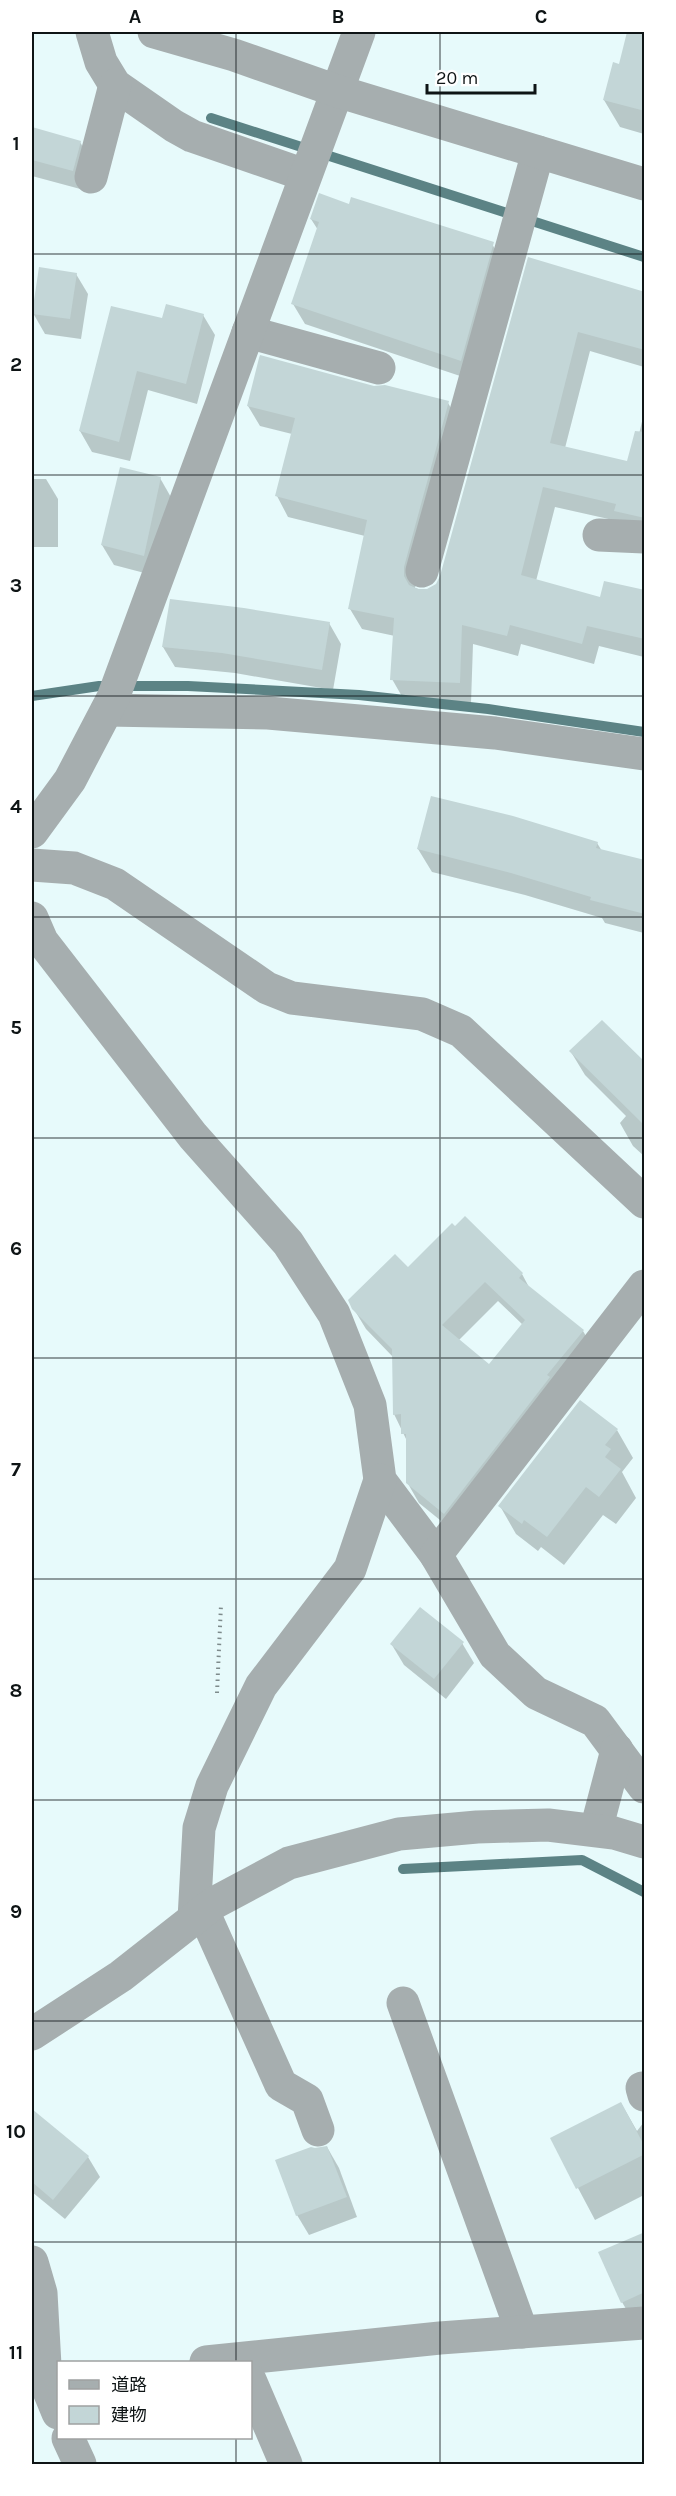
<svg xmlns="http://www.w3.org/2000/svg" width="676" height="2496" font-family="Karla,'Noto Sans JP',sans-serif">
  <rect width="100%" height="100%" fill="#e7fafb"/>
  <g fill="#0003" fill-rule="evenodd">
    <polygon points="628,32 644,32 644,134 620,127 604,100 620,66"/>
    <polygon points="32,129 80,142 91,161 84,190 32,176"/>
    <polygon points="350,206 492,244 504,264 472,380 305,324 293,304 318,230 311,219"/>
    <polygon points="530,259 644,293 644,367 590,351 565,448 632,464 644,413 644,536 622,522 555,507 536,581 602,599 644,591 644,657 599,646 594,664 521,644 518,656 473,644 471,703 404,700 392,679 395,636 362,629 350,609 365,536 288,517 277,496 292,434 260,426 248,406 374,388 448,403 460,423 415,588 426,591 436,586 441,577"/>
    <polygon points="76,274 88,294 81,339 45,334 33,313"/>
    <polygon points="203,315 215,335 197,404 148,390 130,461 92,452 80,431 163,320"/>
    <polygon points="160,478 172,499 156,576 114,565 102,545"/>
    <polygon points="32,479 46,479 58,499 58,547 32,547"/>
    <polygon points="329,623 341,644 333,690 235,673 175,667 163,647"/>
    <polygon points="597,843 602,851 644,862 644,933 605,923 602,918 525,895 432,872 418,849"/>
    <polygon points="571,1052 644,1064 644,1156 633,1146 620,1123 626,1116 585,1075"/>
    <path d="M465,1218L522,1274L530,1289L583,1331L595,1351L456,1533L419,1503L407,1482V1441L394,1414L393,1357L366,1329L349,1301L408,1269ZM498,1301L523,1325L489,1366L458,1341Z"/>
    <polygon points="617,1430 633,1458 622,1472 636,1498 616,1524 603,1515 564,1565 541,1547 538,1551 516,1534 500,1506"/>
    <polygon points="462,1643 474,1663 446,1699 404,1665 392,1645"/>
    <polygon points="621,2103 637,2131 644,2122 644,2195 595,2220 552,2139"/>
    <polygon points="32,2111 88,2157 100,2177 65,2219 32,2192"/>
    <polygon points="327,2147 339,2168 357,2217 309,2235 297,2215"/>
    <polygon points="644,2234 644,2318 634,2323 622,2302"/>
  </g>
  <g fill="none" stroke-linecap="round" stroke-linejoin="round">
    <g stroke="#5c8385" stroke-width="10">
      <polyline points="211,118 644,257"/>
      <polyline points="32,696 99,686 188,686 359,695 488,709 644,732"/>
      <polyline points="403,1869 582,1860 644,1892"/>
    </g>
  </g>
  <g fill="#c3d6d7" fill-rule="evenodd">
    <polygon points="627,32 645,32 645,111 603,100 613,62 619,64"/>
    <polygon points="32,127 81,141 73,171 32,160"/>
    <polygon points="319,193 349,204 351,197 494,242 461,361 291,304 319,222 310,219"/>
    <polygon points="528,257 645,292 645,350 578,332 550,443 627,461 635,431 645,432 645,518 614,511 616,504 543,487 521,575 600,597 604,581 645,590 645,639 587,626 582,644 510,625 507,636 462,625 460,683 390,680 394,618 348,609 367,520 275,496 295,418 247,406 259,358 260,355 374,386 385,385 449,401 404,567 404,576 409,585 418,589 427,589 436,584 440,576"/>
    <polygon points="39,267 77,273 70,319 32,314"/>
    <polygon points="166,304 204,314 186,384 137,371 119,442 79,431 111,306 162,318"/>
    <polygon points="120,467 161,477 144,556 101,545"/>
    <polygon points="170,599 244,608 330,622 322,670 222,653 162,647"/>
    <polygon points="431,796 513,816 598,842 596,848 645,860 645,914 590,900 591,897 511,873 417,849"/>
    <polygon points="602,1020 645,1062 645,1126 569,1051"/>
    <path d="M465,1216L523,1273L519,1278L584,1330L547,1375L550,1377L444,1514L406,1483V1434H401V1414L393,1415L392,1349L352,1309L348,1300L395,1254L408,1267L452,1223L455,1226ZM485,1282L525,1320L489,1364L442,1325Z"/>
    <polygon points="580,1400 618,1429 605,1445 611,1449 605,1457 621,1469 599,1497 586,1487 547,1537 524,1520 522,1524 498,1506"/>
    <polygon points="420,1607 464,1642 434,1679 390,1644"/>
    <polygon points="621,2102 645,2147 645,2154 576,2189 550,2138"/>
    <polygon points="32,2109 89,2156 53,2200 32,2182"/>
    <polygon points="327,2146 347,2197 296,2216 275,2160 311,2147 315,2148"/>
    <polygon points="645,2232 645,2292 621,2303 598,2252"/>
  </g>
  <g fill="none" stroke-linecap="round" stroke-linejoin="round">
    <polyline stroke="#7e8b8c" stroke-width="4" stroke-dasharray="1.5 4.5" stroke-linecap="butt" points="217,1693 221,1605"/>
    <g stroke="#a6aeaf" stroke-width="33">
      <polyline points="92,32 101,62 115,85 174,126 192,136 305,175"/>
      <polyline points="91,177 115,85"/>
      <polyline points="248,332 379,368"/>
      <polyline points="599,535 644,537"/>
      <polyline points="422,571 538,152"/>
      <polyline points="107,710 268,713 495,733 644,754"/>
      <polyline points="32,832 70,780 113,698 359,32"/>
      <polyline points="32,865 74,868 115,884 267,988 292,998 422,1014 461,1031 644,1202"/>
      <polyline points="32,918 42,941 193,1136 288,1243 334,1314 370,1405 380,1480 436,1555 495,1655 536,1693 595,1721 644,1787"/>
      <polyline points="436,1555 644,1286"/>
      <polyline points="596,1830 617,1750"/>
      <polyline points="203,1911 281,2085 307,2100 318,2130"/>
      <polyline points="194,1919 199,1828 212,1786 261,1686 350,1569 380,1480"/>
      <polyline points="403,2003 522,2332"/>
      <polyline points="32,2034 121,1976 214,1903 289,1863 399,1834 477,1827 548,1825 614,1833 644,1842"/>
      <polyline points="642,2088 644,2095"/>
      <polyline points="32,2262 41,2293 46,2384 58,2413"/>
      <polyline points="206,2362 440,2338 644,2323"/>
      <polyline points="250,2380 286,2464"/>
      <polyline points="68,2438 80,2464"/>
    </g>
    <polyline stroke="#a6aeaf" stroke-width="33" points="154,32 234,55 337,91 644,184"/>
  </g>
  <path fill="none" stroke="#0e1415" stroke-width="1.5" stroke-opacity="0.55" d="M236,32V2362M440,32V2464M32,254H644M32,475H644M32,696H644M32,917H644M32,1138H644M32,1358H644M32,1579H644M32,1800H644M32,2021H644M32,2242H644M236,2438V2464"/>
  <rect width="676" height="2496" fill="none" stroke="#ffffff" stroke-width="66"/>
  <rect x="57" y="2361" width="195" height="78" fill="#ffffff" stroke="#9fa1a1" stroke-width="1.5"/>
  <rect x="69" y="2380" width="30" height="9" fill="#a6aeaf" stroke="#9fa1a1" stroke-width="1.5"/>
  <text x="111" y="2391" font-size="18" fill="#0e1415">道路</text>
  <rect x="69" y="2406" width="30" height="18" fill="#c3d6d7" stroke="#9fa1a1" stroke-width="1.5"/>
  <text x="111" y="2421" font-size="18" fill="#0e1415">建物</text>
  <path d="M427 84v9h108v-9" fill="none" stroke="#0e1415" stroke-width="3"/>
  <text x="436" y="84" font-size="18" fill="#0e1415" stroke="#ffffff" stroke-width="4.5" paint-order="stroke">20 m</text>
  <rect x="33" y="33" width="610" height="2430" fill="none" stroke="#0e1415" stroke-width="2"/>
  <g font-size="20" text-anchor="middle" font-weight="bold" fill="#0e1415">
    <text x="135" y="23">A</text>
    <text x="338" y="23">B</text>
    <text x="541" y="23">C</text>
    <text x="16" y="150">1</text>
    <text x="16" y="371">2</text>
    <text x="16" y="592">3</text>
    <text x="16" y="813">4</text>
    <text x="16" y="1034">5</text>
    <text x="16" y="1255">6</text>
    <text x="16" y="1476">7</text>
    <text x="16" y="1697">8</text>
    <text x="16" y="1918">9</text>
    <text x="16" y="2138">10</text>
    <text x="16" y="2359">11</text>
  </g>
</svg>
